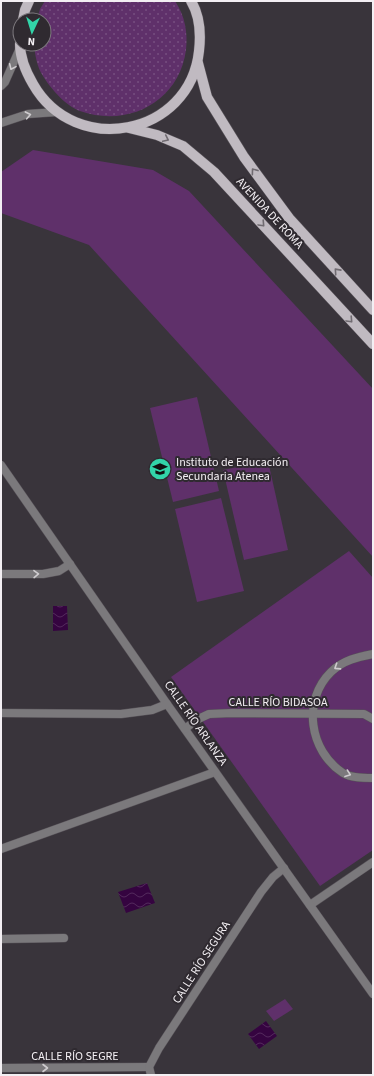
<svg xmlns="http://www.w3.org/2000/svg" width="374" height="1076" font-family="'Source Sans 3',sans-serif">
  <defs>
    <pattern id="garden-dots" width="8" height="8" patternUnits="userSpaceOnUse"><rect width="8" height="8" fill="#5f306a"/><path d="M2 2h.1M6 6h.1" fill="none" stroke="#764e80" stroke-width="1.8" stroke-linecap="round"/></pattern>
    <pattern id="water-waves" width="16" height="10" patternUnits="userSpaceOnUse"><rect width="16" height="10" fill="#350440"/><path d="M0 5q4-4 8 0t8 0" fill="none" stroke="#53295c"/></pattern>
  </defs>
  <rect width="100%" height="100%" fill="#39343b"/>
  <g fill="#5f306a">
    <polygon points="33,150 153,170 189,191 373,389 373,557 89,245 1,213 1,172"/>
    <polygon points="197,397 219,491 173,502 150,408"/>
    <polygon points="268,461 288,550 244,560 223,470"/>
    <polygon points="221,498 244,591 197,602 175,509"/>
    <polygon points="349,551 373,578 373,850 320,886 171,677"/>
    <polygon points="285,999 293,1009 274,1021 266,1011"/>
  </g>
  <path fill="url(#garden-dots)" d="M45,1H175C185,16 188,33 186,50C179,102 128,128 80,111C66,106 51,89 43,76C37,67 35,55 34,44H44V20H37L40,9Z"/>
  <g fill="url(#water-waves)">
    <polygon points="53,606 67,606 68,630 53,631"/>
    <polygon points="147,883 155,903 126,913 118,892"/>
    <polygon points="266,1021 277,1036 259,1049 248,1034"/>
  </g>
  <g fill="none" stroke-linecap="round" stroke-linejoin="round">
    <g stroke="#575258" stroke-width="9">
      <g id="pedestrian">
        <polyline points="1,849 215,772"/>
        <polyline points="310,905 373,862"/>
      </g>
    </g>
    <g stroke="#575258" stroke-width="9">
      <g id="minor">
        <polyline points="1,86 5,82 20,48"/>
        <polyline points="1,123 28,114 57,112"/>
        <polyline points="1,465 167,704 373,994"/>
        <polyline points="1,574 43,574 59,571 70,564"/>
        <path d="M373,654C358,657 343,660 331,672C302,700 309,751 343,773C351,778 363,778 373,778"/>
        <polyline points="1,713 121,714 152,710 167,704"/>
        <polyline points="185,729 196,720 209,714 232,713 364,714 373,719"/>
        <polyline points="1,939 64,938"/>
        <polyline points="1,1068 149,1067"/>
        <polyline points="151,1075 149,1067 159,1048 261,892 273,877 284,868"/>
      </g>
    </g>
    <g stroke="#575258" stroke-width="11">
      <g id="primary">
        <polyline points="23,20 25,10 29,1"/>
        <path d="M20,44C20,58 26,72 33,84C75,158 190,136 199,51C201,34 200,16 191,1"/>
        <polyline points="198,63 207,97 244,157 289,218 373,310"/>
        <polyline points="129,128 157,135 183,146 214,172 373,344"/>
      </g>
    </g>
    <use href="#pedestrian" stroke="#7b797c" stroke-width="8"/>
    <use href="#minor" stroke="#7b797c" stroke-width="8"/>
    <use href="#primary" stroke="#c0bac1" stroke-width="10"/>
  </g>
  <defs><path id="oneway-chevron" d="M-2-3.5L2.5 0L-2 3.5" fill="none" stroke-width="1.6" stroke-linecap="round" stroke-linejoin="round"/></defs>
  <g stroke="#cfcccf">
    <use href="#oneway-chevron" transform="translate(12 67) rotate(114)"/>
    <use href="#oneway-chevron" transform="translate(28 115) rotate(-11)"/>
    <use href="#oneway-chevron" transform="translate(36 574) rotate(-1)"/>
    <use href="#oneway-chevron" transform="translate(337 667) rotate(147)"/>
    <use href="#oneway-chevron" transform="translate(348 774) rotate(20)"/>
    <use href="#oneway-chevron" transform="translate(45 1068)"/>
  </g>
  <g stroke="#706b71">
    <use href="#oneway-chevron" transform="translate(166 139) rotate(25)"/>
    <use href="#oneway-chevron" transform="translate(254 171) rotate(-126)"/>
    <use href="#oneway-chevron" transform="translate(262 224) rotate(47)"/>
    <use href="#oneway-chevron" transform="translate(337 271) rotate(-132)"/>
    <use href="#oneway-chevron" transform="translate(350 320) rotate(47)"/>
  </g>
  <defs>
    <g id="school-disc" transform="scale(1.15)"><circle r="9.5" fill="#32d4a9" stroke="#2f2a30"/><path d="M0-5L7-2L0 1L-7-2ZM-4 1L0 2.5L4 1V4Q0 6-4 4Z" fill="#111"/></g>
  </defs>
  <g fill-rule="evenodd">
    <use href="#school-disc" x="160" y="469"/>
  </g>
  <g text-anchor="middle" stroke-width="4" stroke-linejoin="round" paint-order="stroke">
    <g font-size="12" fill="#f3eff3" stroke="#2f2a30">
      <text transform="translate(270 213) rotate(47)" y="4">AVENIDA DE ROMA</text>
      <text x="278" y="706">CALLE RÍO BIDASOA</text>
      <text transform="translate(196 723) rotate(55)" y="4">CALLE RÍO ARLANZA</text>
      <text transform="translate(201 962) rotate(-57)" y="4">CALLE RÍO SEGURA</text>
      <text x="75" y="1060">CALLE RÍO SEGRE</text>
    </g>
    <g font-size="12" fill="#f3eff3" stroke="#2f2a30" text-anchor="start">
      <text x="176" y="466">Instituto de Educación<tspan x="176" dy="14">Secundaria Atenea</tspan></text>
    </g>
  </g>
  <rect width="374" height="1076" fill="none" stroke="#f3eff3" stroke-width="4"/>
  <g transform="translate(32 32) rotate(184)"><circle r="19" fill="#2f2a30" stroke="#7d797e"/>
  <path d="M0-3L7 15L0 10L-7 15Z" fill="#32d4a9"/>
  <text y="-6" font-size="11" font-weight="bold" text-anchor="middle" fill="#f3eff3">N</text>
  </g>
</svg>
